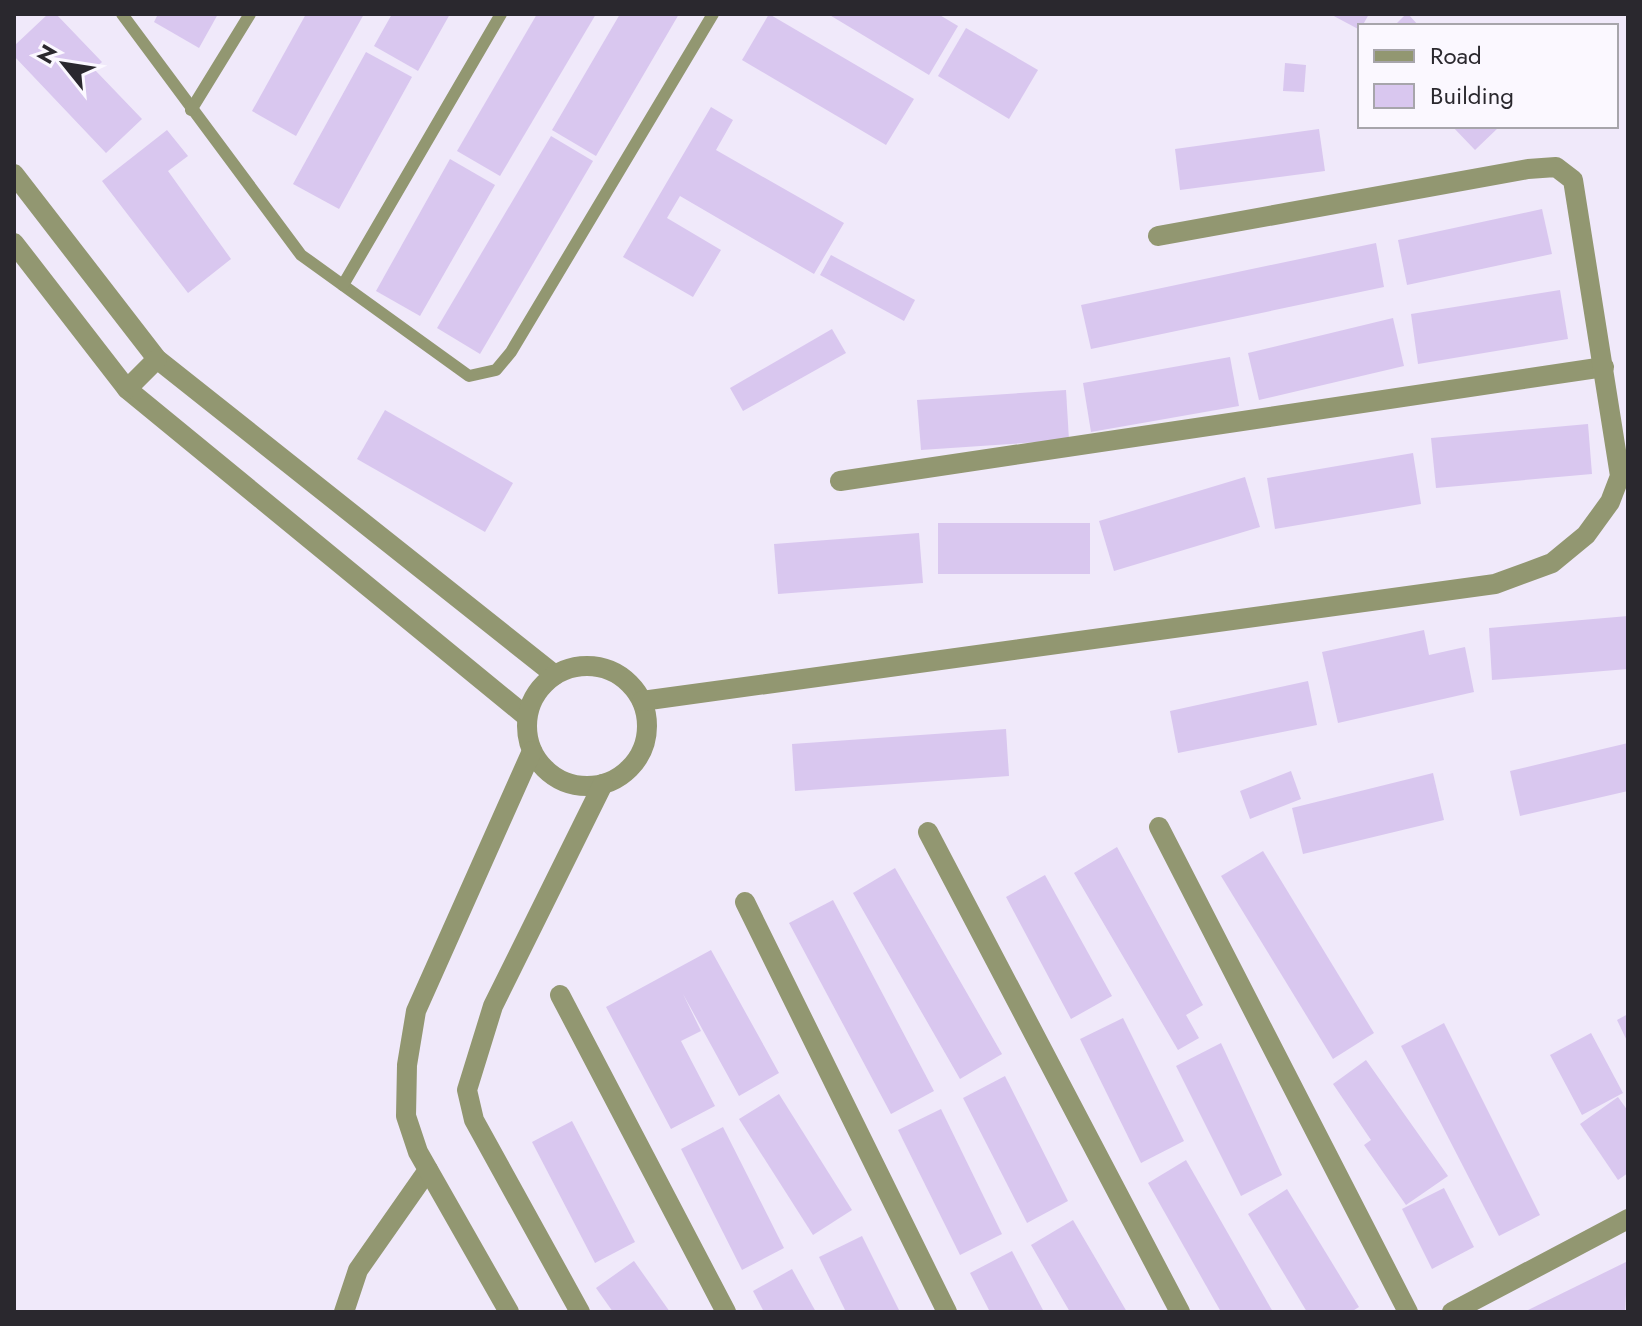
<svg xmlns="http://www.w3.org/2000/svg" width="1642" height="1326" font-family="Jost,sans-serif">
  <rect width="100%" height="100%" fill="#f0e9fa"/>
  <g fill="#d9c7ef">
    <polygon points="48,14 56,14 102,62 94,69 142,119 106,153 14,56 14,46"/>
    <polygon points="158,14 218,14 199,48 154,22"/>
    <polygon points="306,14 364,14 296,136 252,111"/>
    <polygon points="392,14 450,14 418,71 374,46"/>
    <polygon points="537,14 596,14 500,176 457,151"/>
    <polygon points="620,14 679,14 596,156 552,130"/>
    <polygon points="769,14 914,99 886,145 742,60"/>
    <polygon points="828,14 938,14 958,26 929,75"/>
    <polygon points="1330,14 1369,14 1360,30"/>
    <polygon points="1408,14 1419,26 1394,26 1406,14"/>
    <polygon points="966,28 1038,70 1009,119 938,76"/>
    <polygon points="366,52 412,77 339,209 293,184"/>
    <polygon points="1285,63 1306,65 1304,92 1283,91"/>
    <polygon points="711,107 733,120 716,150 844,223 814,274 680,196 667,218 721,250 693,297 623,257"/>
    <polygon points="1452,126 1500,126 1475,150"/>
    <polygon points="1319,129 1325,171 1180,190 1175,149"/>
    <polygon points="167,130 188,156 168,171 231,259 188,293 102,181"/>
    <polygon points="551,136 593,161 480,354 437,328"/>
    <polygon points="450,159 495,185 420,316 376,291"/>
    <polygon points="1542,209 1552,254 1407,285 1398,240"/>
    <polygon points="1376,243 1384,287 1091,349 1081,305"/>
    <polygon points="831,255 915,300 904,321 820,275"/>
    <polygon points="1560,290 1568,339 1418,364 1411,314"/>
    <polygon points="1393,318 1404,366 1259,400 1248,353"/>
    <polygon points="832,329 846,353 743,411 730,388"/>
    <polygon points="1230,357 1239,406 1091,432 1083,383"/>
    <polygon points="1066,390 1069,440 921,450 917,400"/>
    <polygon points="385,410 513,483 485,532 357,459"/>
    <polygon points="1588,424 1592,474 1436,488 1431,438"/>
    <polygon points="1413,453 1421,504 1275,529 1267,478"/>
    <polygon points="1245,477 1260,527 1114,571 1099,521"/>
    <rect x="938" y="523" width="152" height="51"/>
    <polygon points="919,533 923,583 778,594 774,544"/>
    <polygon points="1628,616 1628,669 1492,680 1489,628"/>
    <polygon points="1424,630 1429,655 1465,647 1474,692 1338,723 1322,652"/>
    <polygon points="1308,681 1317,725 1178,753 1170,711"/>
    <polygon points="1006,729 1009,776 795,791 792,744"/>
    <polygon points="1628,743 1628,791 1520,816 1510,771"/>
    <polygon points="1291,771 1301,799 1250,819 1240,791"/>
    <polygon points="1433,773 1444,820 1303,854 1292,808"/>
    <polygon points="1117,847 1203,1005 1186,1015 1199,1038 1178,1050 1074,873"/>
    <polygon points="1263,851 1374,1033 1333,1059 1221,876"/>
    <polygon points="895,868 1002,1054 960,1079 853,893"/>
    <polygon points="1045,875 1112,996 1071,1019 1006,897"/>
    <polygon points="833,900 934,1091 891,1114 789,923"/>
    <polygon points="711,950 779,1073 739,1096 683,994 701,1031 681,1041 715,1106 671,1129 606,1007"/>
    <polygon points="1628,1014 1628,1043 1617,1020"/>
    <polygon points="1123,1018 1184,1141 1141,1163 1080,1039"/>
    <polygon points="1444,1023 1540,1215 1499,1236 1401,1046"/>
    <polygon points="1591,1033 1623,1093 1582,1115 1550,1055"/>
    <polygon points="1221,1043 1282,1175 1241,1196 1176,1066"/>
    <polygon points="1366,1060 1448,1176 1406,1205 1364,1145 1371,1140 1333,1084"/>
    <polygon points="1005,1076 1068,1201 1027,1223 963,1098"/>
    <polygon points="779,1094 852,1210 813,1235 739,1119"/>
    <polygon points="1618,1097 1628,1111 1628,1173 1618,1180 1580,1124"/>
    <polygon points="941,1109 1002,1234 960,1255 898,1130"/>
    <polygon points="572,1121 635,1242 595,1263 532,1142"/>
    <polygon points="723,1127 784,1248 742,1270 681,1149"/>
    <polygon points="1186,1160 1273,1312 1221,1312 1148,1183"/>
    <polygon points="1444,1188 1474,1247 1432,1269 1402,1209"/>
    <polygon points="1287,1189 1359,1307 1351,1312 1307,1312 1248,1214"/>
    <polygon points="1073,1220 1127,1312 1070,1312 1031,1245"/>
    <polygon points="862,1236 900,1312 846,1312 819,1257"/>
    <polygon points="1012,1251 1044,1312 990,1312 970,1273"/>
    <polygon points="634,1261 670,1312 613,1312 596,1288"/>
    <polygon points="1628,1261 1625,1312 1524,1312"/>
    <polygon points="792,1269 816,1312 764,1312 753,1291"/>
  </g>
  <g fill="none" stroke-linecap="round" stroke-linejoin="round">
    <g stroke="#929771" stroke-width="12">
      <polyline points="122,14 301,255 469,376 496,370 511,352 713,14"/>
      <polyline points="191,110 250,14"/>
      <polyline points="343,285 501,14"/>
    </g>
    <g stroke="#929771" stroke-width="20">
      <polyline points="14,174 157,359 555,675"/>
      <polyline points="14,243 127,389 527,717"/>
      <polyline points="127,389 157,359"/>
      <polyline points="840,481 1604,367"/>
      <circle cx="587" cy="726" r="60"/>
      <polyline points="642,701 1495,584 1552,563 1586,535 1610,502 1620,476 1573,180 1556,167 1528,169 1158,236"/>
      <polyline points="1159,827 1408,1312"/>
      <polyline points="928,832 1180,1312"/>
      <polyline points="745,902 947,1312"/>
      <polyline points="560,995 726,1312"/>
      <polyline points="344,1312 358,1270 428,1170"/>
      <polyline points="509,1312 418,1152 406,1116 407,1065 416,1011 532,751"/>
      <polyline points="580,1312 474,1120 467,1090 493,1006 603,784"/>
      <polyline points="1452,1312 1628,1219"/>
    </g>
  </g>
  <rect width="1642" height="1326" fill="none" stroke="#2a282e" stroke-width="32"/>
  <rect x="1358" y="24" width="260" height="104" fill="#fbf8ff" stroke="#a7a5ab" stroke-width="2"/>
  <rect x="1374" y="50" width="40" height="12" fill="#929771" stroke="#a7a5ab" stroke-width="2"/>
  <text x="1430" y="64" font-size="24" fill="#2a282e">Road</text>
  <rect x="1374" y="84" width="40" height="24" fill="#d9c7ef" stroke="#a7a5ab" stroke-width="2"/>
  <text x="1430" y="104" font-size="24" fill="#2a282e">Building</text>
  <g transform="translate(64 64) rotate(300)" stroke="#fbf8ff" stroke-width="6" paint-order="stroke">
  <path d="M0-6L14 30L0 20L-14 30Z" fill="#2a282e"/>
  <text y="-12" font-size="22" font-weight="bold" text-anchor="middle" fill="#2a282e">N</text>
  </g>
</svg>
